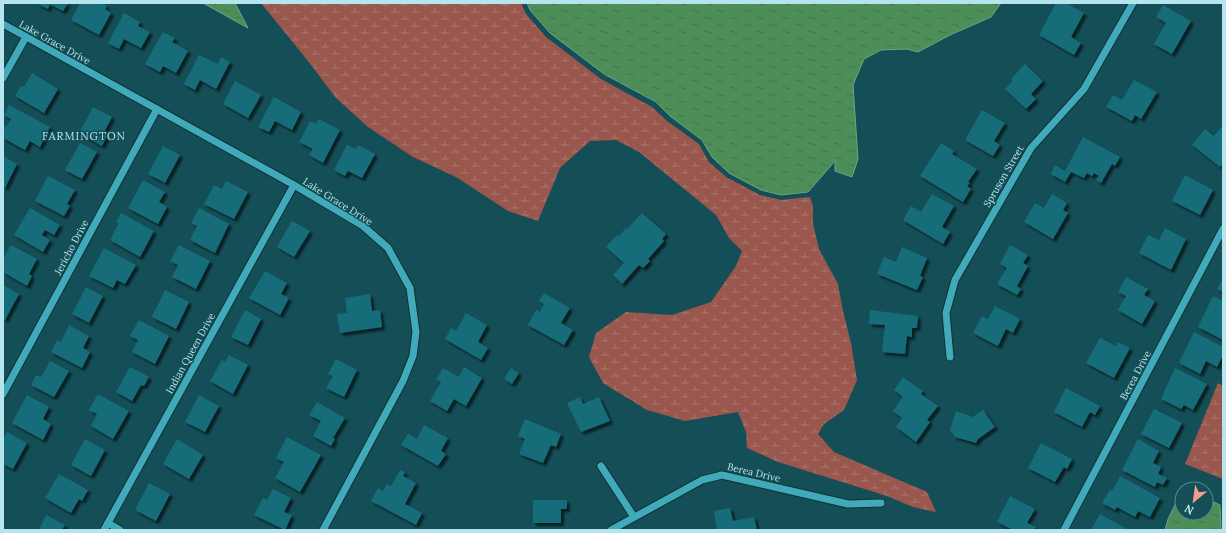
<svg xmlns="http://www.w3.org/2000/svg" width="1226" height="533" font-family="Lora,serif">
  <defs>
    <pattern id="wetland-marsh" width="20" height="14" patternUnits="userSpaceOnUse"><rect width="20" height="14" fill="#99574e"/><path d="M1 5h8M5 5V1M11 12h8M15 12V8" fill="none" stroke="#a97770"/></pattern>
    <pattern id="water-ripples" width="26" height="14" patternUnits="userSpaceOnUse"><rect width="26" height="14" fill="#4c8d58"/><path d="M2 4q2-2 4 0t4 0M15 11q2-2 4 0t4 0" fill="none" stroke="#457452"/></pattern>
    <filter id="shadow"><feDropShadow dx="3" dy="3" stdDeviation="1" flood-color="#0009"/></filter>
  </defs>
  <rect width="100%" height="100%" fill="#144e56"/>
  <g fill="url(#wetland-marsh)">
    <polygon points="261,3 521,3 526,14 546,37 601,79 652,107 667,121 699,144 709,162 726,177 760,195 781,200 810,197 813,206 813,224 819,249 838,284 843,311 851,343 857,380 844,410 824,424 818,434 834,452 927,492 936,512 913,507 887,496 778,462 747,448 746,432 738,412 685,421 647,410 603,383 589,357 596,333 626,312 672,315 711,302 736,266 742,251 729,238 716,215 639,152 616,140 590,141 560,168 538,221 508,211 456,177 413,157 368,127 336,98 308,61"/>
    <polygon points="1218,383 1223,386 1223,479 1185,464"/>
  </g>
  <g fill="url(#water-ripples)" stroke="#6ca785">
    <polygon points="203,3 235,3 248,28"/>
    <polygon points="527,3 1001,3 991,17 950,35 918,52 907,49 881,50 864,59 853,85 858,159 852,177 835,171 835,161 808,192 781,195 761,190 729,173 712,157 702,140 670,116 656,102 604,74 550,33 530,10"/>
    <polygon points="1182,491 1182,513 1206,513 1206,498 1220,505 1221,530 1165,530 1168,519"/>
  </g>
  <g fill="#176d79" filter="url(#shadow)">
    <polygon points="36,3 68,3 63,11 50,4 48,9"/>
    <polygon points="80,3 102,3 107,6 105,9 111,13 99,35 71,20"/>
    <polygon points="1056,3 1066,3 1084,13 1071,37 1081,43 1074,55 1039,35"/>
    <polygon points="1163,5 1191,21 1172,54 1154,44 1166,23 1156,17"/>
    <polygon points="124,13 140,22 138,26 150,32 141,48 124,39 119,49 108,43"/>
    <polygon points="163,32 175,38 172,42 188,51 176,73 163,66 160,72 145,64"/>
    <polygon points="199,55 218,64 221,57 230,62 216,89 200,80 195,90 184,84"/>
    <polygon points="1025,64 1043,81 1031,94 1036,99 1026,109 1005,89 1013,81 1011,79"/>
    <polygon points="32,73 58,89 44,113 15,96 21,86 24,87"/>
    <polygon points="1134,80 1157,92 1141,119 1135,115 1132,121 1106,107 1113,95 1122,100"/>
    <polygon points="235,81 261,95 248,118 223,104"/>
    <polygon points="274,97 301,112 292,130 275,121 269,132 258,127"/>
    <polygon points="9,105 50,127 40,147 30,141 25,150 3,138 3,125 6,127 11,119 4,115"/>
    <polygon points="93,107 112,117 103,134 107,136 102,146 79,133"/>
    <polygon points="982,110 1005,123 994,141 1000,145 993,156 965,140"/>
    <polygon points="319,119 340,130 323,163 309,155 313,149 299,142 310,121 316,124"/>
    <polygon points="1222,126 1223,127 1223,163 1220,167 1192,145 1205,129 1214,136"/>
    <polygon points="1083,137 1120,157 1115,166 1112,164 1101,183 1096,180 1099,176 1094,173 1092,176 1087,173 1084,178 1071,172 1065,182 1051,174 1055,165 1065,171"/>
    <polygon points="80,143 97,152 82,179 65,170"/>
    <polygon points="941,143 954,151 952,154 977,169 968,182 970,183 967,186 971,189 963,202 920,176"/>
    <polygon points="347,145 356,149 358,145 375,154 362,178 348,171 345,176 334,170"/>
    <polygon points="163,146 180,155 165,183 148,174"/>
    <polygon points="3,156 17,164 5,188 3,187"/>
    <polygon points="1185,175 1213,190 1200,215 1172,201"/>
    <polygon points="48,176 75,190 67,204 70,206 64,216 35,201"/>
    <polygon points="143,180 165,192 159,202 167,207 158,224 128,208"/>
    <polygon points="226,181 248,192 234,219 204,204 214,185 222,189"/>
    <polygon points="932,194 954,206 942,227 950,232 943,244 903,220 911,206 921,212"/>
    <polygon points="1052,194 1067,203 1063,210 1068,213 1053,239 1024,222 1035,203 1044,208"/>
    <polygon points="30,208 60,225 54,235 45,230 42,235 50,240 43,252 14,235"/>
    <polygon points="199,208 229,224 215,253 190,240 197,226 191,223"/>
    <polygon points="121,213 154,231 140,257 110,240 119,223 116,222"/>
    <polygon points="642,213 666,234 662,239 664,241 648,259 650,261 643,268 639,265 622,284 613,275 624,263 606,247 617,235 619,236 626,228 627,229"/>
    <polygon points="292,221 310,231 294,257 277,247"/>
    <polygon points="1165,228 1186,239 1171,270 1139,253 1148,235 1159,240"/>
    <polygon points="11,245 37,259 29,274 32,276 27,286 3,272 3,259"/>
    <polygon points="179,245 210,261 196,289 172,277 178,265 170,261"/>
    <polygon points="1010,245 1028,255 1023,263 1028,266 1017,286 1021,289 1017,295 997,284 1007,268 1000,264"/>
    <polygon points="902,247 927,258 920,276 923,277 917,290 877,274 884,257 896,262"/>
    <polygon points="104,248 136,265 125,284 117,280 113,288 89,276"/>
    <polygon points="265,271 287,283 281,294 289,298 280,315 249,298"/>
    <polygon points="1126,277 1148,289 1144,295 1155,301 1142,324 1118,310 1126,296 1118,292"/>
    <polygon points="1223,278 1223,292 1217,289"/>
    <polygon points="3,285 19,294 5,320 3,319"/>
    <polygon points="86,287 103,296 89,323 72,314"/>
    <polygon points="165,290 189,302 176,329 152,317"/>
    <polygon points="544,293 570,308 561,323 573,330 564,345 528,325 536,310 540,312 544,304 539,301"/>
    <polygon points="370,294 372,311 380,310 382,327 340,333 337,314 347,313 345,298"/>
    <polygon points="1213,296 1223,301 1223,340 1198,327"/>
    <polygon points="995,306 1020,319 1013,333 1006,329 998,346 973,333 982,316 988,319"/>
    <polygon points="245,310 261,319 248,345 231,337"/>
    <polygon points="870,310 918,316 917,328 912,328 912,337 907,336 905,354 882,352 885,325 869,324"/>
    <polygon points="466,313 487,325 478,342 488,348 481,360 445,339 451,328 456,331"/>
    <polygon points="139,320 169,336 155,364 132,352 138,340 130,336"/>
    <polygon points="69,325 89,336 83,348 90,352 82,368 51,352 57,340 61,342"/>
    <polygon points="1194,332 1223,347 1223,355 1217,367 1206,361 1200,374 1179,363"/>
    <polygon points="1100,338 1116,346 1118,342 1130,348 1114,378 1086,363"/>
    <polygon points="229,355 248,365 233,394 210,381 222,360 225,362"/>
    <polygon points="336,359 357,370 344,397 326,388 333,376 328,374"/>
    <polygon points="50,361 69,371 54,397 31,385 36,375 41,377"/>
    <polygon points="130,367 149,377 144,386 141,385 132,401 116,392"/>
    <polygon points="464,367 482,378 466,406 454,399 447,411 430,401 441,382 436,380 443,368 459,377"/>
    <polygon points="511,368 519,373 512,384 504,379"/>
    <polygon points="1175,368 1207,384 1193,410 1184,405 1181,409 1161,399"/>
    <polygon points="903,377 923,391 921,394 938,406 927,420 930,422 916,442 896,427 902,418 893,411 903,397 894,390"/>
    <polygon points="1066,388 1100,406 1095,415 1090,412 1082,427 1054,412"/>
    <polygon points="98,394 129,411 113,439 91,426 97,414 89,410"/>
    <polygon points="27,395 49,407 43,419 51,424 43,440 12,423"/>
    <polygon points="199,395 219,406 205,432 185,422"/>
    <polygon points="580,397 583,404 599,397 610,421 581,432 567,403"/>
    <polygon points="317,402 345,418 333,438 335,439 331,446 313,436 321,421 309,415"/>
    <polygon points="1154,409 1182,423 1169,448 1141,434"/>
    <polygon points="983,410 995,427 978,439 976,443 955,437 950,430 956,411 973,417"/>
    <polygon points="525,419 561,434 556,447 551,445 543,463 519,454 525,439 518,436"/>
    <polygon points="424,425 448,438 441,451 446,454 438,466 401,445 408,434 417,439"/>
    <polygon points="7,432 27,443 13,469 3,464 3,439"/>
    <polygon points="287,437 321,455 300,492 275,478 284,462 276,458"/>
    <polygon points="85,439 105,450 91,476 71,465"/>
    <polygon points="177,439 203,455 189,479 163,464"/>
    <polygon points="1138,439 1159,451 1153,463 1161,467 1158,474 1167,478 1163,485 1157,482 1155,487 1122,470"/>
    <polygon points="1041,443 1072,459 1067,469 1064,467 1055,482 1028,468"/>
    <polygon points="400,470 405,472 403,476 416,483 405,504 422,513 416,525 371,501 378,488 383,491 387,484 391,486"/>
    <polygon points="59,474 88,490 82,501 79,499 71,513 45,498"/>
    <polygon points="1120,476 1160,498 1150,517 1138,511 1135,517 1117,507 1115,510 1102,503 1110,490 1112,491"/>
    <polygon points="149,483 170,494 156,521 135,510"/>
    <polygon points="273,489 291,498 284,512 292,515 285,530 254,515 263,498 267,500"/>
    <polygon points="1010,496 1035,509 1027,523 1036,527 1034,530 1013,530 997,522"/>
    <polygon points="533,500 567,500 567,509 561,509 561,523 533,523"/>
    <polygon points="730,508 733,521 754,517 757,530 717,530 714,511"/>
    <polygon points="1100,514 1129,530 1091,530"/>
    <polygon points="46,515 65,525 62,530 39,530"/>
  </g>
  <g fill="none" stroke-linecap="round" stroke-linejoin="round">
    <g stroke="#103136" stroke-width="9">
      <g id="minor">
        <polyline points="3,24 294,185 363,226 388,248 410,288 416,332 413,356 403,381 323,530"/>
        <polyline points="3,78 26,37"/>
        <polyline points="950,357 946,313 955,280 1031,148 1084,89 1133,3"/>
        <polyline points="3,394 157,109"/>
        <polyline points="601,466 634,517"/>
        <polyline points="108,523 120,530"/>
        <polyline points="104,530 294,185"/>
        <polyline points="611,530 702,480 722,475 848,504 881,503"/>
        <polyline points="1064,530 1223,229"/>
      </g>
    </g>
    <use href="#minor" stroke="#40aaba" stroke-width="7"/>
  </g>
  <g text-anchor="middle" stroke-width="3" stroke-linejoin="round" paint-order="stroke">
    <g font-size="10" fill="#b7e5ed" stroke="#144e56">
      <text transform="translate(55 42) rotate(29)" y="4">Lake Grace Drive</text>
      <text transform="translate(1003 176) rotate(-60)" y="4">Spruson Street</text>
      <text transform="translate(338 201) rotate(32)" y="4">Lake Grace Drive</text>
      <text transform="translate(71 247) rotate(-62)" y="4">Jericho Drive</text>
      <text transform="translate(190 353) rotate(-61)" y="4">Indian Queen Drive</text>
      <text transform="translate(1135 375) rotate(-62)" y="4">Berea Drive</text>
      <text transform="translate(754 472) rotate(13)" y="4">Berea Drive</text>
    </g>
    <g font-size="11" letter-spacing="1" fill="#b7e5ed" stroke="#144e56">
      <text x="84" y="140">FARMINGTON</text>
    </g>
  </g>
  <rect width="1226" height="533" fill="none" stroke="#b7e5ed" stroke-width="8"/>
  <g transform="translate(1194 501) rotate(209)"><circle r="19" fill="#144e56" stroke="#558a92"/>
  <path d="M0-3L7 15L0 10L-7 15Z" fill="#f59d90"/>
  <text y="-6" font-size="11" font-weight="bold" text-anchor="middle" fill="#b7e5ed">N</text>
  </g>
</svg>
